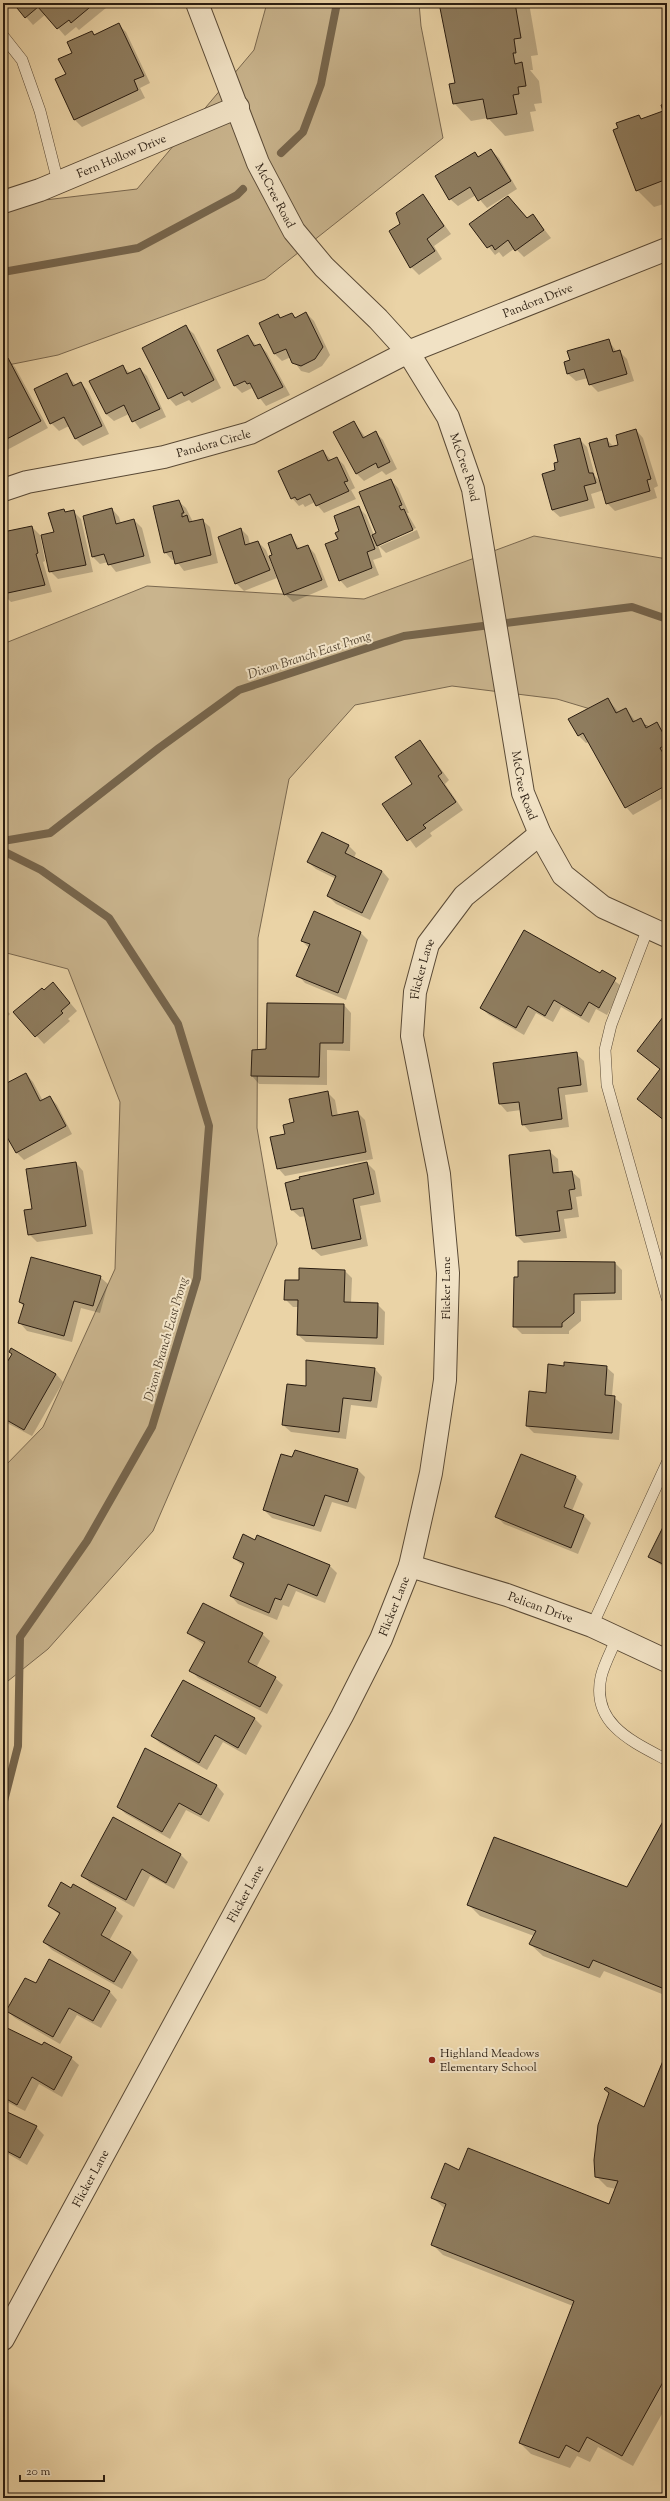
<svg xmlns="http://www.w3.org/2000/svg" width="670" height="2501" font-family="'Sorts Mill Goudy',serif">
  <rect width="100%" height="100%" fill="#ead3a6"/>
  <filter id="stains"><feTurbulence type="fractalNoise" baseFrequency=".005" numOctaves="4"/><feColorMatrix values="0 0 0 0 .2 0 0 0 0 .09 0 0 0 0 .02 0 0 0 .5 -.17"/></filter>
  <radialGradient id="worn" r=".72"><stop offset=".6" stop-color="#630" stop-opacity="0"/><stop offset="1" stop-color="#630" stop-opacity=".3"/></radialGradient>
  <g fill="#c9b48d" stroke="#7a684f">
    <polygon points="267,3 419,3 421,26 443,138 265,279 58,355 3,366 3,205 137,189 254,50"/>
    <polygon points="534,536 667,559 667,732 557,699 452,686 355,705 289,779 258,938 257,1128 277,1244 153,1531 48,1649 3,1685 3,1468 43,1427 115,1269 120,1102 68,969 3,952 3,644 147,586 364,599"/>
  </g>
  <g fill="#0003">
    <polygon points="14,3 112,3 79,30 76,27 65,36 46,14 33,25"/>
    <polygon points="443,3 529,3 538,55 531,56 533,70 530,70 539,81 542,103 534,104 536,111 530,112 534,131 505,136 488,118 471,121 454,103 456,84"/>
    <polygon points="119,25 126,32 150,83 140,88 145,98 82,127 75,120 56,79 67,75 73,53 92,32 95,36"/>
    <polygon points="667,104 667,203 654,207 637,190 639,116 643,120 665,111"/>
    <polygon points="491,150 499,158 517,189 487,208 476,195 458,206 450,199 475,153 479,158"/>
    <polygon points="423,196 451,234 434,246 442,259 419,275 411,267 391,232 402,225"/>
    <polygon points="533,215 551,238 524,257 515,248 503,257 499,252 495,255 471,225 528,219"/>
    <polygon points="306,313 314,321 330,355 322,366 309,373 301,371 291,357 282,361 275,354 278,315 281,318 292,314 296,318"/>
    <polygon points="186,327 194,334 221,388 192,403 189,400 176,406 169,398"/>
    <polygon points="248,336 257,346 260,345 267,353 290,395 266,406 252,388 242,393 235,386"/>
    <polygon points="608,340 617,352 619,351 627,359 634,381 598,392 590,384 588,378 576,381 568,374 565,362"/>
    <polygon points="7,359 15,367 48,428 7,450 3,446 3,361"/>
    <polygon points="122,366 130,373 140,369 147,376 166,417 140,429 129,414 114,421 106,414"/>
    <polygon points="67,375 76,385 81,383 88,391 109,434 83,446 76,439 69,426 59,431 51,423"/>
    <polygon points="354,422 366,438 375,432 383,440 397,469 386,475 382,471 364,481 356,473"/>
    <polygon points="636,430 643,438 658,486 654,488 657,498 615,511 607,503 604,490 591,494 595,508 560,517 552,510 557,471 560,462 579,439 587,447 595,476 601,483 606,439 614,447 619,445"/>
    <polygon points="323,451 331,460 337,458 344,465 355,488 351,490 356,499 324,513 315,502 305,507 303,504 299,506 292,498"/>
    <polygon points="391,480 398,488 409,513 407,513 416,528 380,544 380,546 417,530 420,538 386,553 378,545 382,557 373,560 379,575 347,588 340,580 341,532 359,508 366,515 374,535 378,533"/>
    <polygon points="178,501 186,508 193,522 202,520 210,527 218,563 184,571 175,559 172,560 165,552"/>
    <polygon points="112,509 119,517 121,524 134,520 142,528 151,563 116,572 108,562 100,564 93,557"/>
    <polygon points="63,510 66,513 74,512 81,519 93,572 58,579 50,571"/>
    <polygon points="32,527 40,535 45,561 43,562 52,592 11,602 3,594 3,558 7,557 3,533"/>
    <polygon points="241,529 248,536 250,544 258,542 266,550 277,578 244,591 236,583"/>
    <polygon points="290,535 300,549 308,546 315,554 328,587 293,602 285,594"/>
    <polygon points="3,607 7,611 3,616"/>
    <polygon points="608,699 619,713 626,709 636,722 640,719 649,728 656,723 667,736 667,784 626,806 626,808 667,786 667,796 633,815 626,807 589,742 586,743 579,736"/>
    <polygon points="420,741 449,780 445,784 463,810 430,833 432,836 416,848 384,804 414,784"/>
    <polygon points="322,833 349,846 356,853 354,858 382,871 389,879 370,920 336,904 328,896 336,879 316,869 308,862"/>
    <polygon points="314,913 361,933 368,940 346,1000 305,983 298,975 309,948 302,941"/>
    <polygon points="602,972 623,987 607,1015 596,1009 589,1023 561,1007 553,1022 536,1013 524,1035 489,1015 481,1008 600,974"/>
    <polygon points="44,991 60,991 77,1011 68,1019 70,1021 44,1044 15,1012"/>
    <polygon points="344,1005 351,1013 350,1051 327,1050 327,1085 259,1084 252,1076 253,1051 267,1050"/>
    <polygon points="3,1007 10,1014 3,1021"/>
    <polygon points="663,1019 667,1021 667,1123 638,1099 661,1070 638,1051"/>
    <polygon points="576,1054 584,1061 588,1092 565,1095 569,1127 530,1132 523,1124 521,1110 507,1112 500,1104 495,1064"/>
    <polygon points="3,1056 7,1060 3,1063"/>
    <polygon points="26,1074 33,1082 43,1101 50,1097 57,1105 72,1134 24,1160 16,1152 3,1128 3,1086"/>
    <polygon points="327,1092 335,1100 338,1116 357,1112 365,1120 373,1159 285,1176 278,1168 286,1135 295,1123"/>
    <polygon points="550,1152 558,1159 559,1173 572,1172 580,1179 582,1196 576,1197 579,1217 564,1219 567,1238 524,1243 517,1236"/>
    <polygon points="76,1163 83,1171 93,1234 37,1242 29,1234 33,1210"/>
    <polygon points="367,1163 375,1171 381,1202 360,1206 368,1246 321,1256 313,1249 306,1216 300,1217 292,1210"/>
    <polygon points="615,1263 622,1270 622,1300 581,1301 581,1321 569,1331 569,1334 522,1334 514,1326"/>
    <polygon points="345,1271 352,1278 351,1303 377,1304 385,1312 384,1345 306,1342 298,1335 299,1307 293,1307 285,1299 300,1281"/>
    <polygon points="100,1277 108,1284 100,1313 81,1308 72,1342 27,1331 20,1323 24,1307 20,1302"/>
    <polygon points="12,1354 56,1374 63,1382 32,1436 3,1421 3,1371"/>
    <polygon points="565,1367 606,1367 614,1374 612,1396 622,1404 619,1440 534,1433 527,1426"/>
    <polygon points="375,1369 382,1377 377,1408 351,1405 346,1439 291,1432 283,1425 307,1387"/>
    <polygon points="296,1451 358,1470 365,1477 356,1509 332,1502 321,1532 272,1518 264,1510"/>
    <polygon points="576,1477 583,1484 572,1511 584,1516 591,1523 578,1554 504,1524 497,1517"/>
    <polygon points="667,1522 667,1569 649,1557"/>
    <polygon points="256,1541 330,1566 337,1573 325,1603 296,1591 289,1607 283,1605 277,1620 238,1604 231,1596 243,1566 234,1558"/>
    <polygon points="188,1633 262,1634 270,1641 256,1668 275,1678 283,1685 267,1714 198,1678 191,1670 204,1645"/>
    <polygon points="255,1719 262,1726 246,1755 223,1742 207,1770 160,1743 152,1736"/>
    <polygon points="146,1750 217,1786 224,1794 209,1822 186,1810 170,1839 126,1814 118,1807"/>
    <polygon points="667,1815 667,1996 604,1971 600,1978 543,1956 530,1944 534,1936 480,1916 469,1905 627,1888"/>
    <polygon points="113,1819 181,1855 188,1862 174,1889 150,1876 134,1907 90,1883 82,1875"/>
    <polygon points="49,1906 115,1909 123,1916 109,1941 131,1952 138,1960 122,1989 52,1950 44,1942 60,1915"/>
    <polygon points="50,1960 110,1992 117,2000 101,2028 77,2015 60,2044 15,2018 7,2011 36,1985"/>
    <polygon points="3,2027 71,2058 79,2065 62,2097 39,2084 25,2111 3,2100"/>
    <polygon points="667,2054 667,2405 633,2466 598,2447 590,2462 577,2456 570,2468 531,2454 520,2443 573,2306 443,2255 432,2244 445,2209 432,2197 459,2172 610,2205 616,2189 607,2187 596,2176 644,2108"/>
    <polygon points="3,2111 36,2127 44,2135 27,2165 3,2151"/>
  </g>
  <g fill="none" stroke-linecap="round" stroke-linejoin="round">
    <g stroke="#76654c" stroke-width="8">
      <polyline points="281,153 303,132 321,84 337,3"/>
      <polyline points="3,272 138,248 237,195 243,189"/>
      <polyline points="3,841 50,833 159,748 239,690 404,636 632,607 667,619"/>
      <polyline points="3,851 41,870 109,918 178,1024 209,1126 197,1278 152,1427 87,1541 20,1637 18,1746 3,1805"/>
    </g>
  </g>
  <g fill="#8e7c5e" stroke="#2a1d11">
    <polygon points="13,3 95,3 71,23 69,20 57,29 38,7 25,18"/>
    <polygon points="439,3 515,3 521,38 514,39 516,53 513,53 515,64 522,62 526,86 518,87 519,94 513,95 517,114 487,119 483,99 453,104 449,84 455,83"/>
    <polygon points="119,23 144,76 134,80 138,90 74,120 55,79 66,74 58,59 72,53 67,42 92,31 94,35"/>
    <polygon points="667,103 667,179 636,191 613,130 618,128 616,123 639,115 641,119 663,111 661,105"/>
    <polygon points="491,149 511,181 478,201 470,187 449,200 435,176 475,152 478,157"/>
    <polygon points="423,194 444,226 427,239 435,251 410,268 389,231 400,224 396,213"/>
    <polygon points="508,196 527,218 533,214 544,230 515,251 508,240 495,250 492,245 487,248 469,224"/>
    <polygon points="306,312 323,347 315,359 301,366 292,363 286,349 274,354 259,323 278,314 280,318 292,313 295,318"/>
    <polygon points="186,325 214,380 184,396 182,392 168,399 142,348"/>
    <polygon points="248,335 254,346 260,344 283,387 258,399 250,383 247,384 245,381 234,386 217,350"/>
    <polygon points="609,339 613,352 620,350 627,374 589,385 584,369 567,374 564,362 570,360 567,351"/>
    <polygon points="8,358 41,421 3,441 3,360"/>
    <polygon points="123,365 127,374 140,368 160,409 132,422 124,405 106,414 89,381"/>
    <polygon points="67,373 73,386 81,382 102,426 75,439 64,417 50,424 34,389"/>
    <polygon points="354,421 363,438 376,431 390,462 378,468 376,463 356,474 333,432"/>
    <polygon points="636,429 651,479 647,480 650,491 606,504 589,443 607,438 609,447 618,445 616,435"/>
    <polygon points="580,438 589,473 593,473 596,483 584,486 588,500 552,510 542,474 555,470 554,463 558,462 554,445"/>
    <polygon points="323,450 328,461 337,457 348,481 344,482 349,491 316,506 310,494 297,500 295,497 291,499 278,471"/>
    <polygon points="391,479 402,505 399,506 401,510 404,509 413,530 377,546 372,535 376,533 359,492"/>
    <polygon points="179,500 184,513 182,513 182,517 187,515 189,522 203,519 211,555 175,564 172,551 164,553 153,506"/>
    <polygon points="359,506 375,549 367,552 372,568 339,581 325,544 338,539 335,533 339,531 334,516"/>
    <polygon points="112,508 116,524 134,519 144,556 108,565 104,554 92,557 83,516"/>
    <polygon points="64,509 65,512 74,510 86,565 49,572 41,535 54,532 48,513"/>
    <polygon points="32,526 38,553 36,554 45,585 3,594 3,557 6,557 3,532"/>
    <polygon points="241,528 245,545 258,541 270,570 235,584 218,537"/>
    <polygon points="291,534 297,549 308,545 322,580 284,595 269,556 272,555 268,543"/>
    <polygon points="608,698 616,713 626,708 633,722 641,718 646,728 657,722 667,741 667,744 660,748 667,760 667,785 625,808 583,733 578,736 568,719"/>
    <polygon points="420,740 442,773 438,776 456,802 423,825 426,828 407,841 382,804 412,784 395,757"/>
    <polygon points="322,832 349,845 345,853 382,871 362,913 327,896 336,876 307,862"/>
    <polygon points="314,911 361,932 338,993 296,976 310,944 301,941"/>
    <polygon points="524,930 600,973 602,970 616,978 599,1008 589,1002 581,1016 554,1000 545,1016 528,1006 516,1028 480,1008"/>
    <polygon points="53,982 70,1003 61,1011 63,1013 35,1037 13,1012 42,988 44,990"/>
    <polygon points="267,1003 344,1004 343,1043 320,1043 319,1077 251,1076 252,1050 266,1049"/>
    <polygon points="663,1017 667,1020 665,1121 637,1099 660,1069 637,1051"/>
    <polygon points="577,1052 581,1085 558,1088 562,1119 522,1125 519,1102 499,1104 493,1063"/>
    <polygon points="26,1073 40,1101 50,1096 66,1126 16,1153 3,1130 3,1085"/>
    <polygon points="328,1091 332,1116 358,1111 366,1152 277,1169 270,1137 285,1134 283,1125 294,1122 289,1099"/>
    <polygon points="550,1150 553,1173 572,1171 575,1189 569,1190 572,1209 557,1211 560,1231 516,1236 509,1155"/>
    <polygon points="76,1162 86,1226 28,1235 24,1210 32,1209 26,1169"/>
    <polygon points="367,1162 374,1194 353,1199 361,1239 312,1249 303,1208 291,1210 285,1183 300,1179 299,1177"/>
    <polygon points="31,1257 101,1276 93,1306 74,1301 64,1336 18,1323 24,1304 19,1302"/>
    <polygon points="518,1261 615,1262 615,1293 574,1294 574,1313 562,1323 562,1327 513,1327 514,1277 518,1277"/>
    <polygon points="299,1268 345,1270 344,1302 378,1303 377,1338 297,1335 298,1300 284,1300 285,1280 299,1280"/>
    <polygon points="11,1348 56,1374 24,1430 3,1418 3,1369 12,1354 9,1352"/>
    <polygon points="306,1360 375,1368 371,1401 343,1398 339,1432 282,1425 287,1384 306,1386"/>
    <polygon points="564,1362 607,1366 605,1395 615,1396 612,1433 526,1426 529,1391 546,1393 548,1364 564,1366"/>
    <polygon points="295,1450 358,1469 348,1502 325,1495 314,1526 263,1510 281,1454 292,1457"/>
    <polygon points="521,1454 576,1476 564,1507 584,1515 571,1548 495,1517"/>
    <polygon points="667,1519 667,1566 648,1557"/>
    <polygon points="243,1534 255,1540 257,1535 330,1565 317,1596 288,1584 281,1600 275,1598 269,1613 230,1596 244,1563 233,1558"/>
    <polygon points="203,1603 263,1633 248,1662 276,1677 260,1707 189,1671 205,1642 187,1633"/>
    <polygon points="183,1680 255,1718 238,1748 215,1735 199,1763 151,1736"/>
    <polygon points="145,1748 217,1785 201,1815 179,1803 162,1832 117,1807"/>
    <polygon points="667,1814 667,1990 593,1960 589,1968 531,1945 529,1944 536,1931 467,1905 494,1837 627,1887"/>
    <polygon points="113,1817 181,1854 166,1883 142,1869 126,1900 81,1876"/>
    <polygon points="61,1882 71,1888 73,1884 116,1908 101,1935 131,1952 114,1982 43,1942 60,1913 48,1906"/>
    <polygon points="49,1959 110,1991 93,2021 69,2008 53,2037 6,2011 25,1978 36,1983"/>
    <polygon points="3,2026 42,2045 44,2042 72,2057 54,2090 32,2077 17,2105 3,2097"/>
    <polygon points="667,2051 667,2375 622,2456 587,2437 579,2452 566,2445 559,2458 519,2443 574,2301 431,2245 446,2204 431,2198 445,2163 459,2170 468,2148 609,2204 618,2181 595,2177 594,2160 598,2125 609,2093 604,2089 606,2087 644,2107"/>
    <polygon points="3,2110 37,2126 20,2158 3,2149"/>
  </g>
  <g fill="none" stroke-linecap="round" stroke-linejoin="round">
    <g stroke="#5a4a36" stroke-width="12">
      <g id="service">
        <polyline points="3,36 22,60 40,111 58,182"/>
        <polyline points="648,928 611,1025 605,1050 607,1085 667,1298"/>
        <polyline points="592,1626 667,1463"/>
        <path d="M617,1637C612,1650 604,1664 601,1677C591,1724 633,1742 667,1760"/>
      </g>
    </g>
    <g stroke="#5a4a36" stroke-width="24">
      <g id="minor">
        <path id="s1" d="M3,202L40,190L238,107"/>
        <path id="s2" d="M3,490L27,482L164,457L250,433L408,352L667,249"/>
        <path id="s3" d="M410,1566L507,1595L592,1626L667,1661"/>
        <path id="s4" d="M3,2339L342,1716L381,1639L410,1566L431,1473L445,1380L448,1273L439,1174L412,1036L415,992L428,944L464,896L540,834"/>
      </g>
    </g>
    <g stroke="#5a4a36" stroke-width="24">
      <g id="tertiary">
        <path id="s5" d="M197,3L258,163L294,231L324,267L378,319L408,352L448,417L473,489L523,793L540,834L563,875L603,907L667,936"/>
      </g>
    </g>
    <use href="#service" stroke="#f1e2c5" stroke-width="11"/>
    <use href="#minor" stroke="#f1e2c5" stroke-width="22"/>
    <use href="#tertiary" stroke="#f1e2c5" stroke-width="22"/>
  </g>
  <circle fill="#8f2418" stroke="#f1e2c5" stroke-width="1.5" cx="432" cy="2060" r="4"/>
  <g text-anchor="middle" stroke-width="4" stroke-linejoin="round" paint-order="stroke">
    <g font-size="12" fill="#2a1d11" stroke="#f1e2c5">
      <text dy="4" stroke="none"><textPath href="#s1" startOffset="127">Fern Hollow Drive</textPath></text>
      <text dy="4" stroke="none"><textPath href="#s5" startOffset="208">McCree Road</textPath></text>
      <text dy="4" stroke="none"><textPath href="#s2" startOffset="571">Pandora Drive</textPath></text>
      <text dy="4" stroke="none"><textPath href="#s2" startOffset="216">Pandora Circle</textPath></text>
      <text dy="4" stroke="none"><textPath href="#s5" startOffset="544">McCree Road</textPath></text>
      <text dy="4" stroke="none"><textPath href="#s5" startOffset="868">McCree Road</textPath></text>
      <text dy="4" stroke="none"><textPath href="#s4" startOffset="1479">Flicker Lane</textPath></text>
      <text transform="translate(446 1288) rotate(-90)" y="4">Flicker Lane</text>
      <text dy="4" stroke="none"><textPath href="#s4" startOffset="831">Flicker Lane</textPath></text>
      <text dy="4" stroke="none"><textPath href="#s3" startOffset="137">Pelican Drive</textPath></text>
      <text dy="4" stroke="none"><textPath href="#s4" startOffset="507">Flicker Lane</textPath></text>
      <text dy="4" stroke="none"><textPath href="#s4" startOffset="183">Flicker Lane</textPath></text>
    </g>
    <g font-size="12" fill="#2a1d11" stroke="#f1e2c5" text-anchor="start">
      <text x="440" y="2057">Highland Meadows<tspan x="440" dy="14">Elementary School</tspan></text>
    </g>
    <g font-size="13" font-style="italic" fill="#564733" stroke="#f1e2c5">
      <text transform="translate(309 654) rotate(-18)" y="5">Dixon Branch East Prong</text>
      <text transform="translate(165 1339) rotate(-74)" y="5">Dixon Branch East Prong</text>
    </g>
  </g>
  <rect width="670" height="2501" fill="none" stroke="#ead3a6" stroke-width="16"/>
  <rect x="4" y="4" width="662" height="2493" fill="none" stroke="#2a1d11" stroke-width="2"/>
  <rect x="8" y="8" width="654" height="2485" fill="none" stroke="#2a1d11"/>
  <path d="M20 2475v6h84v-6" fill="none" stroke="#2a1d11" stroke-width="2"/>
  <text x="26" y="2475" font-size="12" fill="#2a1d11" stroke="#f1e2c5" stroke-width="3" paint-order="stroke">20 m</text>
  <rect width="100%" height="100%" filter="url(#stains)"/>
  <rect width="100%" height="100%" fill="url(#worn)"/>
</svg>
